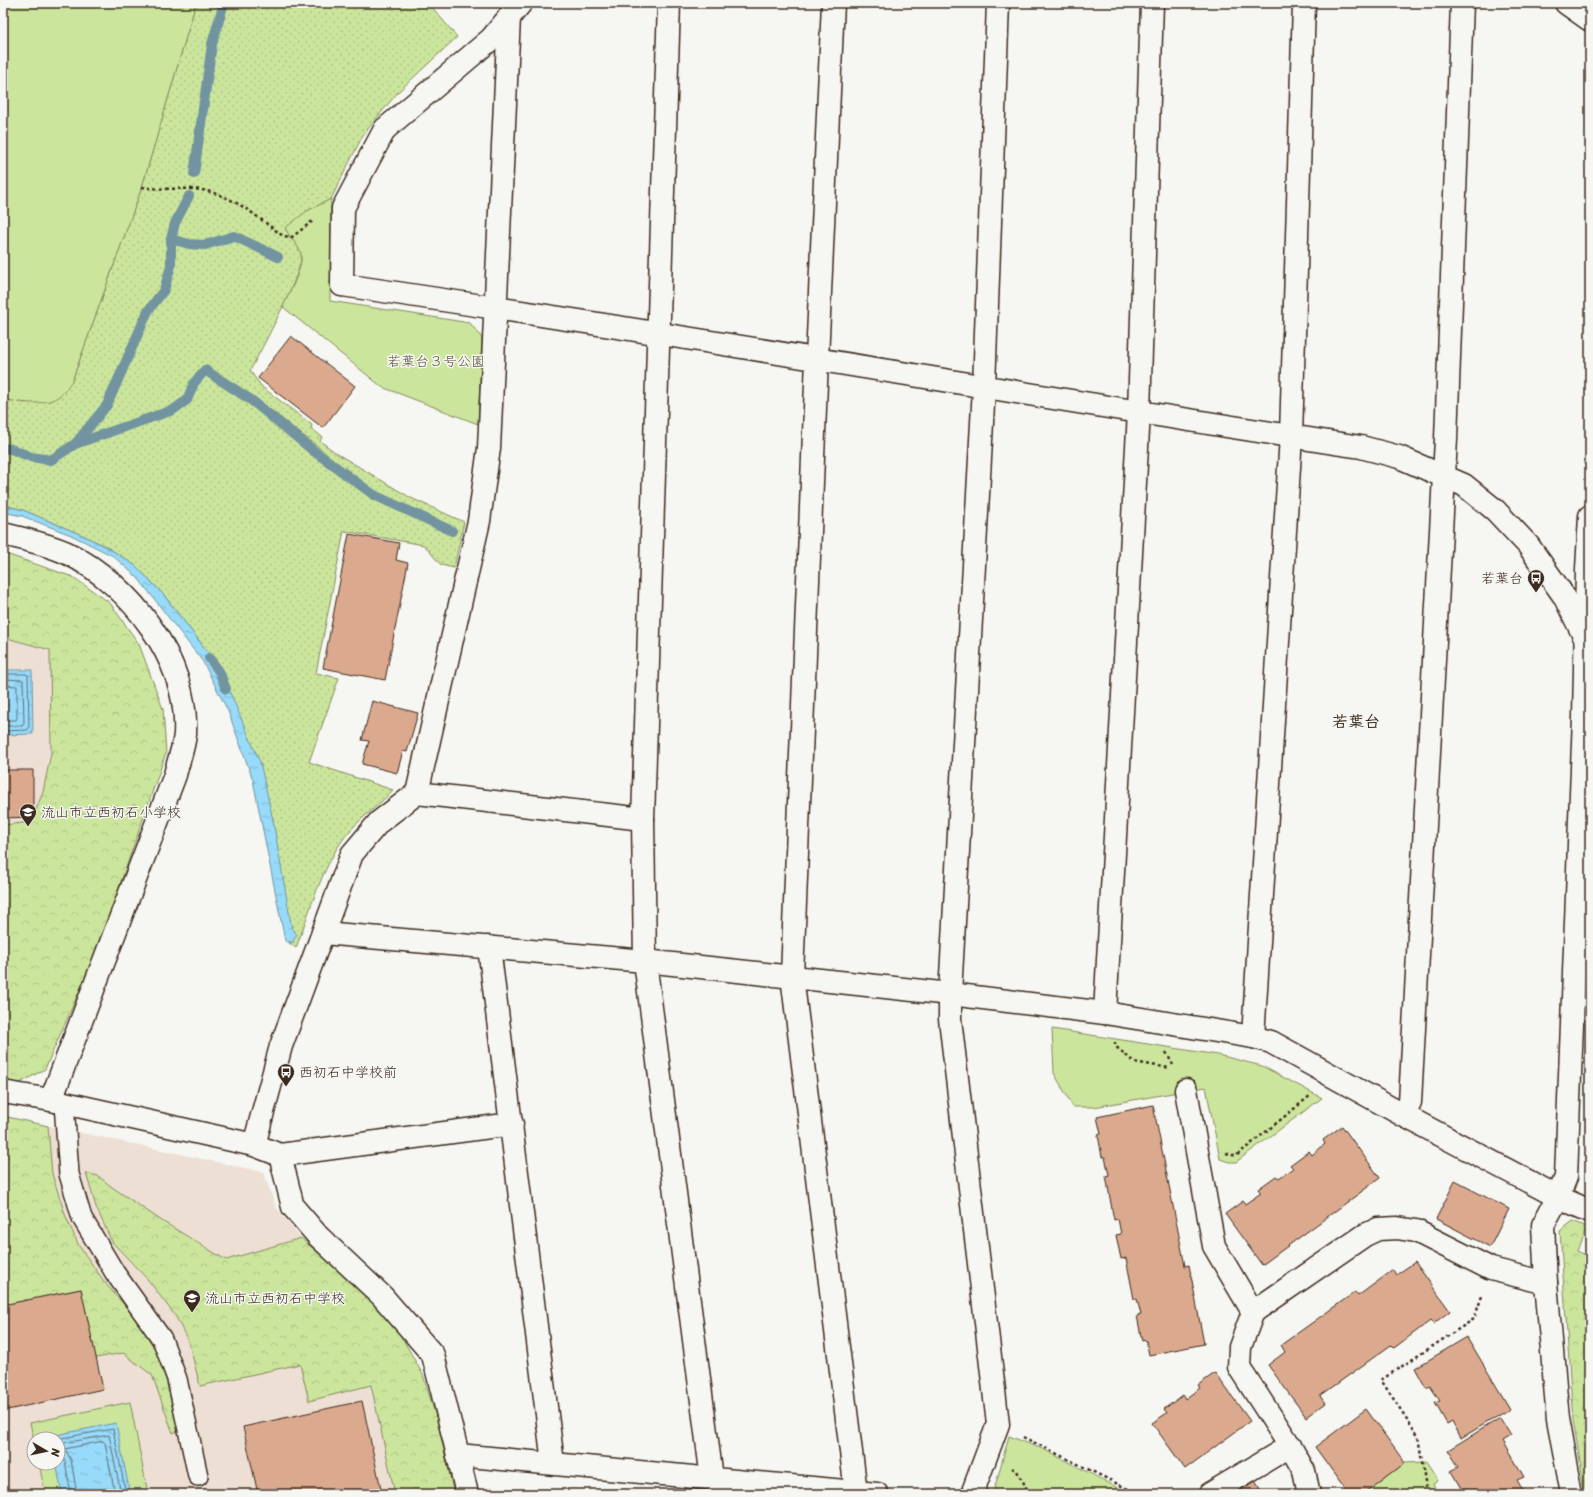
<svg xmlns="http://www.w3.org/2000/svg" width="1593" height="1497" font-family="Sriracha,'Klee One',sans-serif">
  <defs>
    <pattern id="grass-dots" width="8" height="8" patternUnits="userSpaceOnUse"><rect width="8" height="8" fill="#cbe69c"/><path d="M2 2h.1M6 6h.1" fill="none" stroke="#afc586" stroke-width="1.8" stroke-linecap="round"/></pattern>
    <pattern id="forest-crowns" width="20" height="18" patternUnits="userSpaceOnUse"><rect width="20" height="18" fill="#cbe69c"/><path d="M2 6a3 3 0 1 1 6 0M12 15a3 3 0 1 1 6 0" fill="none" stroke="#afc586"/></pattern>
    <pattern id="water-ripples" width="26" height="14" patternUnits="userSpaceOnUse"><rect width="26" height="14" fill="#97daf9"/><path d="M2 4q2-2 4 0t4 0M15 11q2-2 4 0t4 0" fill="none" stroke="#83bbd5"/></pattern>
  </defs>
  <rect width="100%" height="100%" fill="#f6f6f2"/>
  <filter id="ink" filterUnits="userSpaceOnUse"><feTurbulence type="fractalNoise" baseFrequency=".025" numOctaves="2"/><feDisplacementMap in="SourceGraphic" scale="8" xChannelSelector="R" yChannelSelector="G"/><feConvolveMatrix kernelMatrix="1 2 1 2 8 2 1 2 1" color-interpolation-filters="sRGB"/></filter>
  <g filter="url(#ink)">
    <g fill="#eedfd4" fill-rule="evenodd">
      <polygon points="3,637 50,650 97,682 3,952"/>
      <path d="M3,1116L263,1172L276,1207L301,1238L365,1294L423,1375L437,1420L454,1494H3ZM34,1439H58V1463H34Z"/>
    </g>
    <path fill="url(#grass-dots)" stroke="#83885d" fill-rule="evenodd" d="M196,3H421L431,6L457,37L398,92L363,135L331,199L307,211L288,236C293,241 300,246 301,253C305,270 260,351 250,371L262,387L312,425L311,428L322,437L320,441L339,455L411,498L464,522L454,568L441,565L424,545L344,531L316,673L339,678L309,762L393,790C378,807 358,819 344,838C322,867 309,913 296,948L289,943L293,934L289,928L273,820L229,690L210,655L163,594L136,566L107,547L82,535L23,510L3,505V399L25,403L72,381L142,187ZM205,365L253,396L375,492L454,528L451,533L372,497L330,466L249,402L206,374L202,375L191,392L188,402L183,407L175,410L186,400L190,382Z"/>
    <g fill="url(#forest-crowns)" stroke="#83885d">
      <polygon points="3,553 73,577 110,603 139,644 163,709 166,753 96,953 45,1069 20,1083 3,1080 3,825 31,822 43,792 51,753 50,650 3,637"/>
      <polygon points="3,1116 48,1126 52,1174 66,1217 79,1246 106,1284 138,1321 156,1351 166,1380 178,1431 173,1433 152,1375 123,1353 96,1358 81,1289 3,1305"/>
      <polygon points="86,1173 98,1176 112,1187 162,1221 226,1260 301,1238 365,1294 399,1332 423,1375 437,1420 454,1494 395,1494 371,1385 309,1401 300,1364 200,1386 189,1343 176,1317 149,1281 112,1242 96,1207"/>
      <polygon points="1573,1221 1587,1227 1577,1251 1590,1257 1590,1494 1586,1494 1573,1421 1560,1231"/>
    </g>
    <g fill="#cbe69c" stroke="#83885d">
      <path d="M3,3H196L142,187L72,381C69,384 67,389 64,392C49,408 22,403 3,399Z"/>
      <path d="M331,199L330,301L470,323L482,338L478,424L382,387L283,307C288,294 306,265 300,251C296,242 289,237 285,228L307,211Z"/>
      <polygon points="1052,1029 1218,1055 1262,1066 1322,1098 1236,1162 1229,1162 1220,1159 1206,1087 1094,1107 1073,1107 1054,1073"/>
      <polygon points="130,1402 148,1494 45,1494 39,1463 58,1463 58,1439 34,1439 34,1440 30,1423"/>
      <polygon points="1009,1436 1045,1450 1130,1494 993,1494"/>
      <polygon points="1426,1462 1438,1481 1433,1484 1438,1494 1364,1494 1405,1463"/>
    </g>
    <g fill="url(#water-ripples)" stroke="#7294a1">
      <polygon points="3,505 23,510 82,535 107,547 136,566 163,594 210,655 229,690 260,762 273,820 292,929 297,934 292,943 285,941 253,780 228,711 203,662 138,578 113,556 71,535 22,516 3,512"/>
      <polygon points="3,670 32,670 33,734 3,735"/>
      <polygon points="116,1423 130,1494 62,1494 56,1463 58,1463 58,1439 51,1439 51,1436"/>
    </g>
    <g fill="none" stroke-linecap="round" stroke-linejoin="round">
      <g stroke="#607076" stroke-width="1">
        <polyline points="3,674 26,674 28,675 29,728 27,730 3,731"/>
        <polyline points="3,679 23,680 24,724 22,726 3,726"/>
        <polyline points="3,685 17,686 17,718 16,720 3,720"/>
        <polyline points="56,1439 113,1429 126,1494"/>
        <polyline points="58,1444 109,1435 121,1494"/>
        <polyline points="58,1454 62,1457 65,1461 71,1494"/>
        <polyline points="77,1494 71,1460 65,1449 103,1441 105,1443 115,1494"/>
      </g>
      <g stroke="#7294a1" stroke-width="10">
        <polyline points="194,174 212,44 224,3"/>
        <polyline points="171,239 175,223 189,196"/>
        <polyline points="76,443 107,405 148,311 164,290 171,266 171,239 189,244 205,245 234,236 278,257"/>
        <polyline points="3,448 11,449 31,457 51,460 75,444 173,410 187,400 194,383 205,370 251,400 315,452 374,495 452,531"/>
        <polyline points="209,658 219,671 226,689"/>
      </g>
    </g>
    <g fill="#dba98e" stroke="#3b2a1e">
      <polygon points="291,336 355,386 323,428 258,378"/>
      <polygon points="349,534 399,543 396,560 408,563 385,680 323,668"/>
      <polygon points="372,701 418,713 407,752 403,751 397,773 362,764 369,741 362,740"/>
      <polygon points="3,770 33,770 33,817 3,818"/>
      <polygon points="1153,1105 1185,1266 1189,1265 1204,1344 1149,1355 1146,1340 1142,1341 1137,1316 1141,1315 1137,1299 1134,1299 1126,1258 1121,1259 1116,1235 1121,1234 1118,1219 1114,1220 1106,1176 1109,1175 1105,1157 1102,1157 1098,1135 1101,1134 1097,1117"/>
      <polygon points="1342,1126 1380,1178 1262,1265 1225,1214 1243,1201 1245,1204 1261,1193 1258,1189 1276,1176 1279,1178 1293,1168 1290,1165 1309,1151 1312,1155 1325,1144 1323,1140"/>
      <polygon points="1455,1181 1509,1209 1490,1247 1436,1219"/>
      <polygon points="1415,1262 1450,1311 1433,1324 1430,1321 1394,1348 1391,1345 1320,1396 1325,1403 1306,1417 1268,1365 1285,1352 1281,1345 1355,1292 1358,1296 1393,1270 1396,1275"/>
      <polygon points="81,1289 103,1389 3,1411 3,1305"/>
      <polygon points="1467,1337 1510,1409 1461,1438 1452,1421 1447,1424 1435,1403 1440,1401 1430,1386 1426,1388 1415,1368"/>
      <polygon points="1215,1373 1250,1421 1185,1469 1152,1423 1167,1413 1164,1409 1183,1395 1185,1399 1200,1388 1198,1385"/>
      <polygon points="362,1401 382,1494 258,1494 243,1427"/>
      <polygon points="1366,1409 1405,1463 1364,1494 1349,1494 1315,1447"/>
      <polygon points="1500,1418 1511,1436 1503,1441 1524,1477 1517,1480 1525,1494 1470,1494 1467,1489 1463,1492 1451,1471 1459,1467 1448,1450"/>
      <polygon points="1255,1481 1263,1494 1234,1494"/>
      <polygon points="489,1488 507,1489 507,1494 489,1494"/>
    </g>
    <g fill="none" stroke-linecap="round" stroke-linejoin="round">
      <g stroke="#3b2a1e" stroke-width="22">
        <polyline id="lane" points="64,1103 69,1174 82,1218 115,1273 162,1339 177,1379 198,1476"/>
      </g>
      <g stroke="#3b2a1e" stroke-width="25">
        <g id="street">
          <polyline points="669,3 643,819 645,961 712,1479"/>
          <polyline points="833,3 817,359 792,976 856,1492"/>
          <polyline points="1566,3 1590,20"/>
          <polyline points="342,285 343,208 385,129 491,39 521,3"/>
          <path d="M3,534C24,539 47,544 67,553C130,584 189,660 185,734C184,747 178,762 175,775L51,1100"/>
          <polyline points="417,793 643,819"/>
          <polyline points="323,933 645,961 950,994 1105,1013 1253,1037 1271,1042 1403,1115 1558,1197 1590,1211"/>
          <polyline points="489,947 553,1463"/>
          <polyline points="1105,1013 1139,412 1152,3"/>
          <polyline points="1253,1037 1291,436 1304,3"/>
          <polyline points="1186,1090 1214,1246 1253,1312 1240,1347 1239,1367 1290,1446 1304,1471 1309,1494"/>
          <polyline points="3,1092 51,1100 254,1145 280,1155 293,1207 318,1236 382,1296 433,1355 458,1455 877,1494"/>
          <polyline points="1403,1115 1410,1102 1446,439 1462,3"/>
          <polyline points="254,1145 281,1046 352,854 379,822 417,793 468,569 479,521 489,448 509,17"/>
          <polyline points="280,1155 512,1124"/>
          <polyline points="1253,1312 1365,1235 1378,1229 1397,1228 1416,1231 1491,1269 1546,1283"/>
          <polyline points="458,1455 467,1494"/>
          <polyline points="972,1494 998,1424 950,1019 950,994 984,387 998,3"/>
          <polyline points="1210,1494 1290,1446"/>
          <polyline points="1572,1494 1558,1419 1546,1283 1543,1225 1558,1197 1566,1177 1584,717 1587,569 1590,516"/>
        </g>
      </g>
      <g stroke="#3b2a1e" stroke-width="25">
        <path id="secondary" d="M342,285C682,334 1021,395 1361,447L1399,457L1464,485L1495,510L1528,545L1564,596L1590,648"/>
      </g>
      <g stroke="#3b2a1e" stroke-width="2.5" stroke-dasharray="3 3" stroke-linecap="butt">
        <path d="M142,187C159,190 177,188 194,189C230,192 256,216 283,236L292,237L314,220"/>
        <polyline points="1115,1042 1115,1046 1134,1062 1170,1068"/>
        <polyline points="1166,1052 1173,1065"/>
        <polyline points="1226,1153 1236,1156 1311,1095"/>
        <polyline points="1023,1437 1138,1494"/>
        <polyline points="1012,1468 1017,1471 1030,1494"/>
        <polyline points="1427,1494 1418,1436 1381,1380 1474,1319 1482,1296"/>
      </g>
      <use href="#lane" stroke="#f6f6f2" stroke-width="19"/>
      <use href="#street" stroke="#f6f6f2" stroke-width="22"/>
      <use href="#secondary" stroke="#f6f6f2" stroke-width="22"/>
    </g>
  </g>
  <defs>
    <g id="bus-pin" transform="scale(0.9)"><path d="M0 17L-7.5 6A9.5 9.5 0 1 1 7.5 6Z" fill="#3b2a1e" stroke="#f6f6f2"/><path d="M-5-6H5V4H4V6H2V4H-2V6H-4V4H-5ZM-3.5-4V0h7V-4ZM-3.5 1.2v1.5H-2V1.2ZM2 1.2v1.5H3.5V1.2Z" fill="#fff"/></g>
    <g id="school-pin" transform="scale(0.9)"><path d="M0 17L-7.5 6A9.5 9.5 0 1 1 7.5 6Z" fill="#3b2a1e" stroke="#f6f6f2"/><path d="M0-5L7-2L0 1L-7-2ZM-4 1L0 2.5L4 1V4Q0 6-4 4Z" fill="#fff"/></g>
  </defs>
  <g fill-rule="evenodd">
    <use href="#bus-pin" x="1536" y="578"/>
    <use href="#school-pin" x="28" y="812"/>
    <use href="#bus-pin" x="286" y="1072"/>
    <use href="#school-pin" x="192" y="1298"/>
  </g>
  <g text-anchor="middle" stroke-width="3" stroke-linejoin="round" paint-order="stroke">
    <g font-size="14" fill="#585037" stroke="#f6f6f2">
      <text x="436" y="366">若葉台３号公園</text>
    </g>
    <g font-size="14" fill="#3b2a1e" stroke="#f6f6f2" text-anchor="start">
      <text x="1523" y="583" text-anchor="end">若葉台</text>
      <text x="41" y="817">流山市立西初石小学校</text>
      <text x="299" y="1077">西初石中学校前</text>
      <text x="205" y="1303">流山市立西初石中学校</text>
    </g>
    <g font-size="16" font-weight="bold" fill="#3b2a1e" stroke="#f6f6f2">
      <text x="1356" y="727">若葉台</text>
    </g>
  </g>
  <rect width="1593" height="1497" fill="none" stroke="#f6f6f2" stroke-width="16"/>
  <rect x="8" y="8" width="1577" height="1481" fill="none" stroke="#3b2a1e" stroke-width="1.5" filter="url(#ink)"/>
  <g transform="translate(46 1451) rotate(99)"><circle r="19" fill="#f6f6f2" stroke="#aba49d"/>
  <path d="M0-3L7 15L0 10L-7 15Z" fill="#3b2a1e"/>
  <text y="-6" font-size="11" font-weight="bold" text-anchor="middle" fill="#3b2a1e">N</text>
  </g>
</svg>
